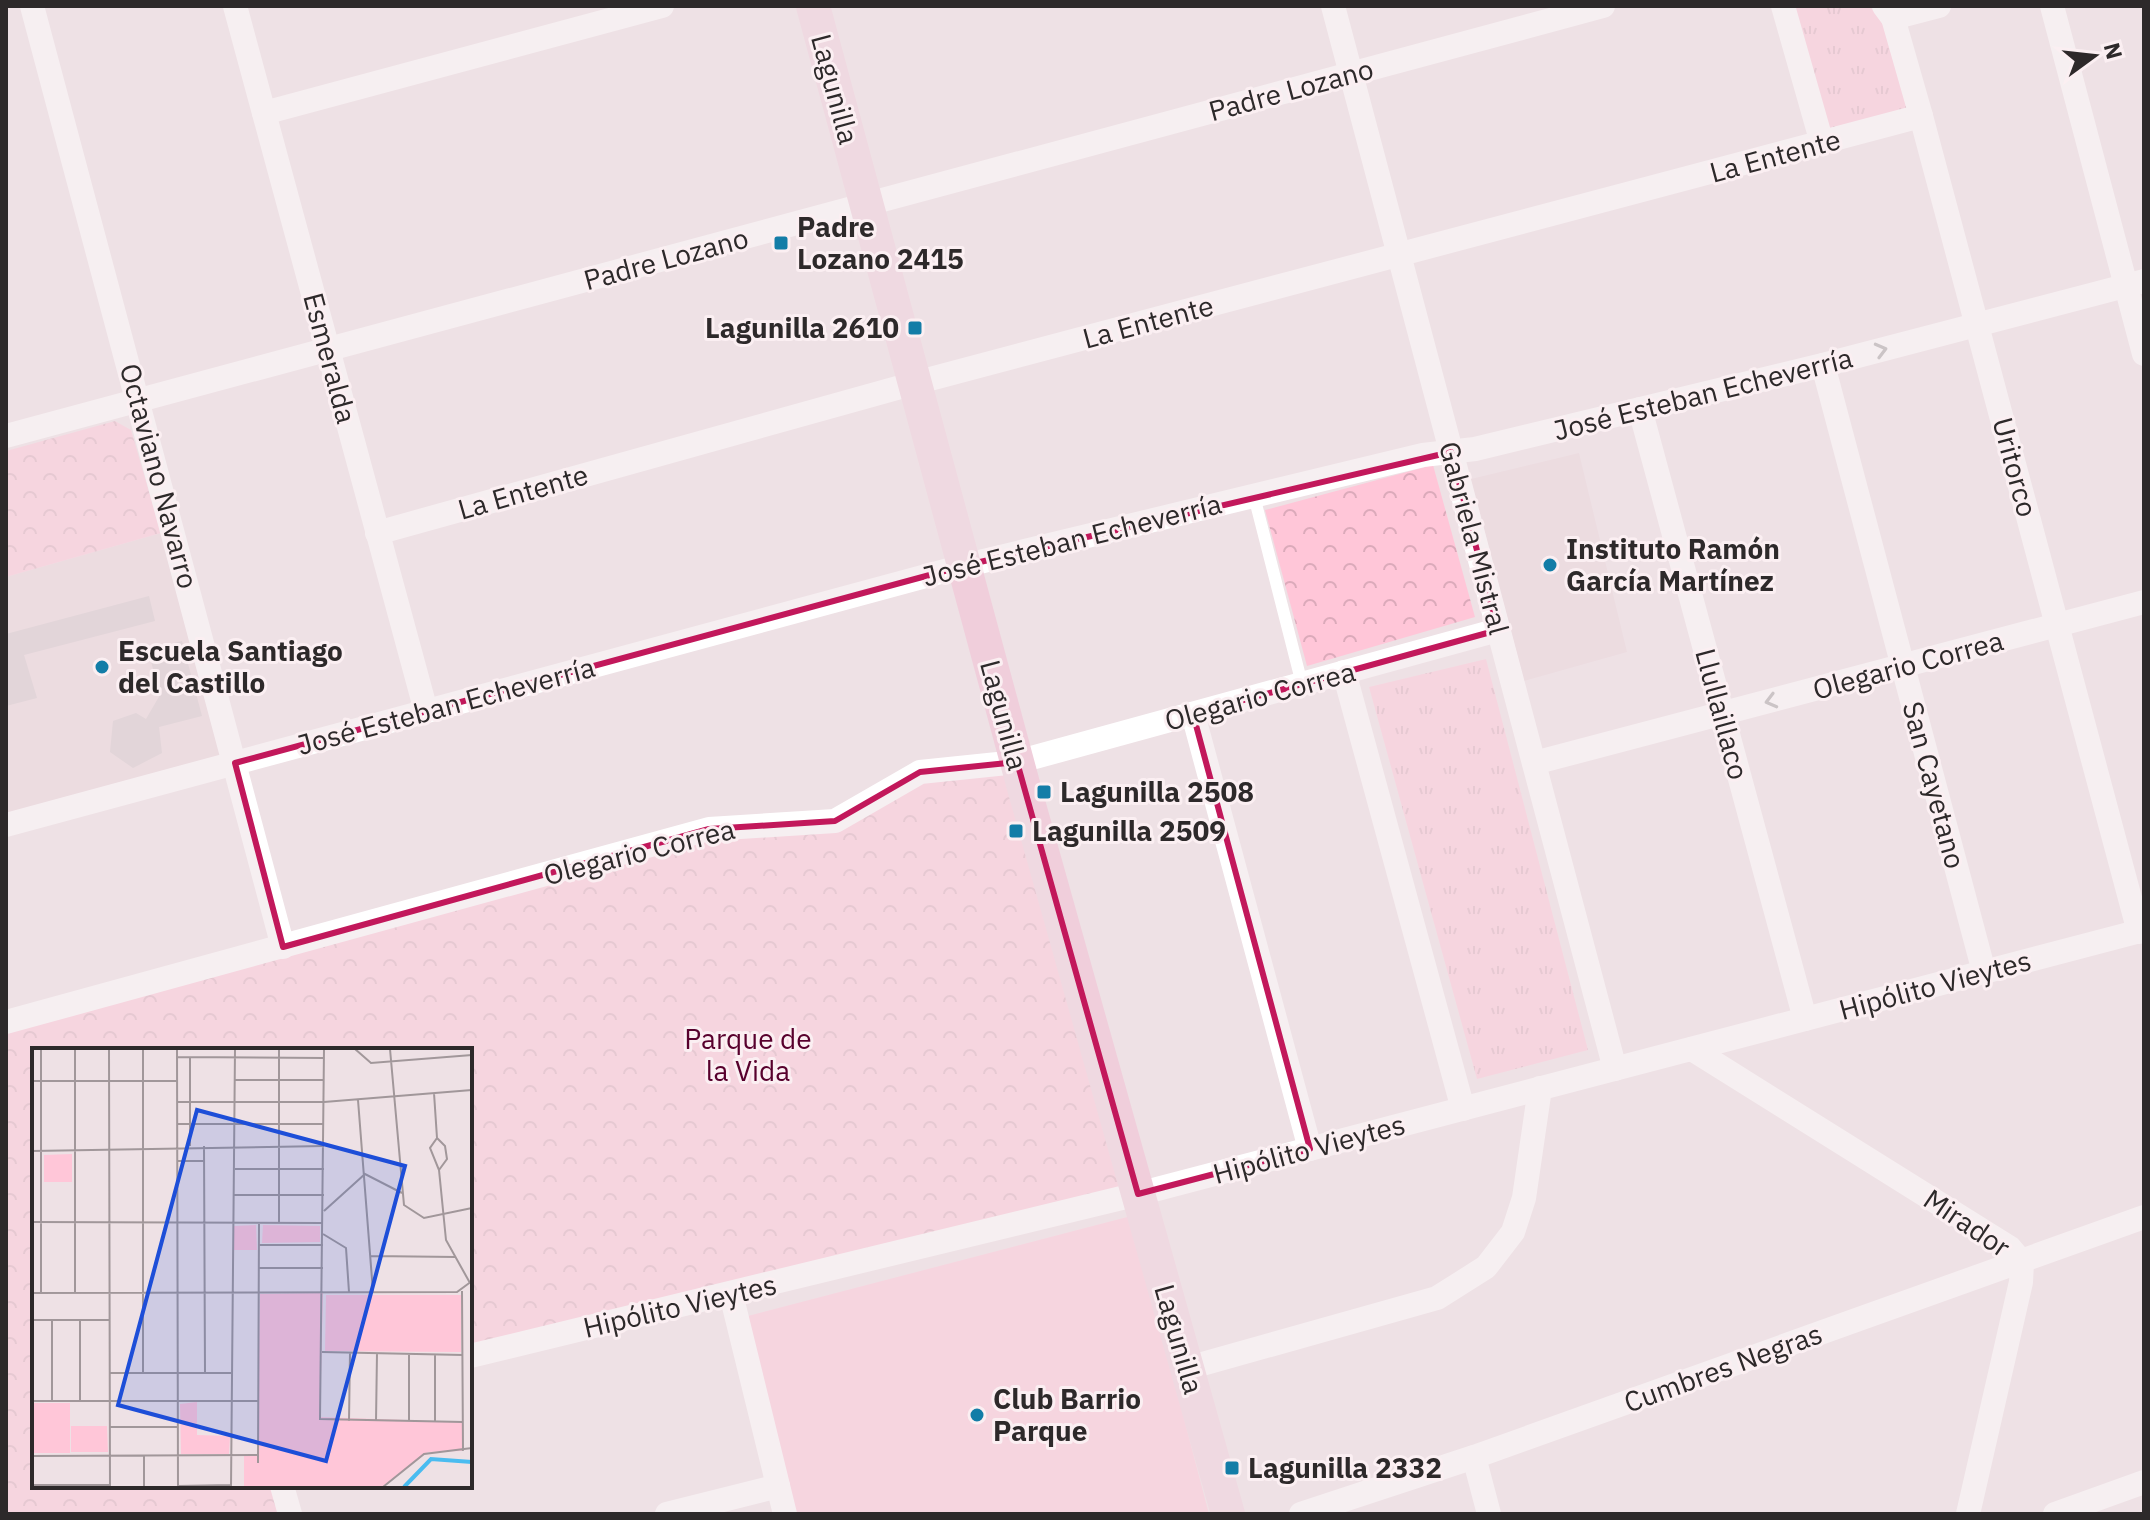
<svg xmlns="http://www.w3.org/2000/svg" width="2150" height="1520" font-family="'IBM Plex Sans',sans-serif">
  <defs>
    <pattern id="grass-tufts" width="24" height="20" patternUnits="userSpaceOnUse" patternTransform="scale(2)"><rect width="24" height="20" fill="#ffc6d8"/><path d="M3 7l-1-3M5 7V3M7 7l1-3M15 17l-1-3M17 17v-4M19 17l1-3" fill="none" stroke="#dbaaba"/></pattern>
    <pattern id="park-crowns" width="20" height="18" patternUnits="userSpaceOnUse" patternTransform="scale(2)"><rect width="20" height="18" fill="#ffc6d8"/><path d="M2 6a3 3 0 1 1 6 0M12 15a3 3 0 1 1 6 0" fill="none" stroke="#dbaaba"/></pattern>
  </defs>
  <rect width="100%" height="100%" fill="#eee1e5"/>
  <g fill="#e9d4da">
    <polygon points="1579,453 1627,652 1524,681 1471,479"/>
    <polygon points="161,533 223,758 6,816 6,577"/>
  </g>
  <g fill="url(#grass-tufts)">
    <polygon points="1792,6 1870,6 1887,30 1910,111 1828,134"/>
    <polygon points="1486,659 1588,1050 1477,1079 1369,687"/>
  </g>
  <g fill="url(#park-crowns)">
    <polygon points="115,421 131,430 161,533 6,577 6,451"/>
    <polygon points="1433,465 1475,617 1307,666 1265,510"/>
    <polygon points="1017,762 1138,1194 470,1356 470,1050 34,1050 34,1486 282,1486 290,1514 6,1514 6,1022 709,829 813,825 892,785"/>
  </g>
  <polygon fill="#ffc6d8" points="1131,1216 1209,1514 796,1514 744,1317"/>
  <g fill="#d2c6c9">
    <polygon points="149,596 155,621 24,655 37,698 6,706 6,634"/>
    <polygon points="182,641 202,716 159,727 162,753 133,768 110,752 113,721 136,713 146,719 160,695 148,650"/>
  </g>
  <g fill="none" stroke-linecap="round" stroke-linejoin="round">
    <polyline stroke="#fff" stroke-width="12" points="1254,496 1302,684"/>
    <g stroke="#fff" stroke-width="24">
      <polyline points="32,6 283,947"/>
      <polyline points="235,6 426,711"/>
      <polyline points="1333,6 1615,1069"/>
      <polyline points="1783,6 1822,143"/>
      <polyline points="1884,6 1893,18 1921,116 2139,932"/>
      <polyline points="2052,6 2144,354"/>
      <polyline points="1893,18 1939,6"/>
      <polyline points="264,113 662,6"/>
      <polyline points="1823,365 1984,972"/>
      <polyline points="1640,409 1805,1019"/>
      <polyline points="6,436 1603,6"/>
      <polyline points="377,533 915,383 1921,116"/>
      <polyline points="1344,672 1463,1109"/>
      <polyline points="1193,714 1310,1149"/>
      <polyline points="1534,763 2144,602"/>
      <polyline points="6,825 963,566 1423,455 1475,449 1823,365 2144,281"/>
      <polyline points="6,1022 709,829 835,821 920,772 1017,762 1498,630"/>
      <polyline points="1692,1049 2010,1248 2022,1262 2021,1282 1968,1514"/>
      <polyline points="731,1294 785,1514"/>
      <polyline points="470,1356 1138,1194 2144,930"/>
      <polyline points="1188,1368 1437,1298 1486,1267 1513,1232 1524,1198 1540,1088"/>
      <polyline points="1474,1457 1489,1514"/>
      <polyline points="282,1486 290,1514"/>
      <polyline points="667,1514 778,1486"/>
      <polyline points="1301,1514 1474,1457 2144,1217"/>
      <polyline points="2055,1514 2144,1482"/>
    </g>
    <polyline stroke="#f0cedb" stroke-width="34" points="813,6 1023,784 1228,1514"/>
  </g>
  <defs><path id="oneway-chevron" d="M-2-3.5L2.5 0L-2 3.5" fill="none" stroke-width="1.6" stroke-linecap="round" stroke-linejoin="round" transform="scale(2)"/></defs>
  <g stroke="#a09f9f">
    <use href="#oneway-chevron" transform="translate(1881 350) rotate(-15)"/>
    <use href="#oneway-chevron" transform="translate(1771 701) rotate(165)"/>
  </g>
  <path d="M0 0H2150V1520H0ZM1451,452L1498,630L1193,714L1310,1149L1138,1194L1017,762L920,772L835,821L709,829L283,947L235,763L963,566Z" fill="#eee1e5" fill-opacity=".55" fill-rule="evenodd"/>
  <path fill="none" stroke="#c2185b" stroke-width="6" stroke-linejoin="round" d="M1451,452L1498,630L1193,714L1310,1149L1138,1194L1017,762L920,772L835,821L709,829L283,947L235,763L963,566Z"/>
  <g fill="#137da7" stroke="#fbeff2" stroke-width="3">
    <rect x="773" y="235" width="16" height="16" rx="4"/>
    <rect x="907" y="320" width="16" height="16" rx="4"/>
    <circle cx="1550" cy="565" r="8"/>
    <circle cx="102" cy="667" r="8"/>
    <rect x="1036" y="784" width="16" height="16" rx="4"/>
    <rect x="1008" y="823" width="16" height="16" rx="4"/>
    <circle cx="977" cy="1415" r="8"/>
    <rect x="1224" y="1460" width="16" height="16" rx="4"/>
  </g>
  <g text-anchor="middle" stroke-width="6" stroke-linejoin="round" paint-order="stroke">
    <g font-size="28" fill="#2d292a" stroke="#fbeff2">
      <text transform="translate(835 89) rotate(75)" y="10">Lagunilla</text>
      <text transform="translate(1291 90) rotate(-15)" y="10">Padre Lozano</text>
      <text transform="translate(1775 156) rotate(-15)" y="10">La Entente</text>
      <text transform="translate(666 259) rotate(-15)" y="10">Padre Lozano</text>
      <text transform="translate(1148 322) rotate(-15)" y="10">La Entente</text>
      <text transform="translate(330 358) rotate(75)" y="10">Esmeralda</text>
      <text transform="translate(1703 394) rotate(-14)" y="10">José Esteban Echeverría</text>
      <text transform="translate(2015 467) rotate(75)" y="10">Uritorco</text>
      <text transform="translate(159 476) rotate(75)" y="10">Octaviano Navarro</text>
      <text transform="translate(523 492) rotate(-16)" y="10">La Entente</text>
      <text transform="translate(1474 538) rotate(75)" y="10">Gabriela Mistral</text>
      <text transform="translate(1072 540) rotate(-14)" y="10">José Esteban Echeverría</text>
      <text transform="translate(1908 665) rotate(-15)" y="10">Olegario Correa</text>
      <text transform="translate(1260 696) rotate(-15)" y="10">Olegario Correa</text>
      <text transform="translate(446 706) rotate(-15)" y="10">José Esteban Echeverría</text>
      <text transform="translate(1722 714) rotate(75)" y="10">Llullaillaco</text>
      <text transform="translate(1004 715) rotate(75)" y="10">Lagunilla</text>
      <text transform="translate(1934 785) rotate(75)" y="10">San Cayetano</text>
      <text transform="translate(639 852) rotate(-14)" y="10">Olegario Correa</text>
      <text transform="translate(1935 985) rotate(-15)" y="10">Hipólito Vieytes</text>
      <text transform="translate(1309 1149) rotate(-15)" y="10">Hipólito Vieytes</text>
      <text transform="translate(1967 1223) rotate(34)" y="10">Mirador</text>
      <text transform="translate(680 1306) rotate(-13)" y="10">Hipólito Vieytes</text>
      <text transform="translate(1179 1339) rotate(74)" y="10">Lagunilla</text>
      <text transform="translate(1723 1368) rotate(-20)" y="10">Cumbres Negras</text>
    </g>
    <g font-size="28" font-weight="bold" fill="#2d292a" stroke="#fbeff2" text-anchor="start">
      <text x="797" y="237">Padre<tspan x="797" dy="32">Lozano 2415</tspan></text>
      <text x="899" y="338" text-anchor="end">Lagunilla 2610</text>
      <text x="1566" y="559">Instituto Ramón<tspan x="1566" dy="32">García Martínez</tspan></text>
      <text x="118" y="661">Escuela Santiago<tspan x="118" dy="32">del Castillo</tspan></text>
      <text x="1060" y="802">Lagunilla 2508</text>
      <text x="1032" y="841">Lagunilla 2509</text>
      <text x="993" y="1409">Club Barrio<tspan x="993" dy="32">Parque</tspan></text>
      <text x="1248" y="1478">Lagunilla 2332</text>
    </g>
    <g font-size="28" fill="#58002d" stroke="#fbeff2">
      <text x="748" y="1049">Parque de<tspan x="748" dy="32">la Vida</tspan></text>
    </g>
  </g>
  <g transform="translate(32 1048)">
    <rect width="440" height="440" fill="#eee1e5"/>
    <path d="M231,177L288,178V194L230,195Z" fill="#ffc6d8"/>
    <path d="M40,106V134H12V107ZM224,177L225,202H202V178ZM291,245L288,369L431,374V403L396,404L351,439H212V407H225L228,246ZM165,354V387L198,388L197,406H149L148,356ZM39,378H75L76,404H39Z" fill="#ffc6d8"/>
    <path d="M294,247H429V304L293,303ZM0,355H38V405H0Z" fill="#ffc6d8"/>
    <path fill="none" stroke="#4abcf0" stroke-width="4" d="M372,439L399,411L440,414"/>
    <path fill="none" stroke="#a1979a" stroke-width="2" d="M77,1L78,439M111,1V325M145,1L146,439M292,1L288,371L431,374M323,1L339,15L440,7M358,1L372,157L392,170L440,160M145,9L292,10M203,32H292M0,33H145M402,45L405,90L398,100L407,122L414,192L438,235M326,52L341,244M145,54H292L440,42M145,76H292M405,90L413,98L415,111L407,122M158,98V9M172,98L173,325M0,103L292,98M145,113H172M203,121H292M202,147H292M292,163L333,126L370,145M0,174L291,175M247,175V1M291,186L314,200L317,244M227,197H291M339,208L424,209M227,220H291M430,243L431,403M0,245L425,244L440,233M9,245V1M43,245V1M0,272H78M290,304L431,307M78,325H199M0,353H226M20,353V272M48,353V272M317,373L318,305M344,373L345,305M377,374V306M403,374V306M78,379H146M0,408L226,407M112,408V439M226,415L227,175M0,437H78M146,438L199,437M199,439L203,1M351,439L392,406L440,400"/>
    <path fill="#1d4ed8" fill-opacity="0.15" stroke="#1d4ed8" stroke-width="4" d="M165,62L373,118L294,413L86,357Z"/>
    <rect width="440" height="440" fill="none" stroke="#2d292a" stroke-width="4"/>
  </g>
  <rect width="2150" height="1520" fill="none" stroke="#2d292a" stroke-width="16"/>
  <g transform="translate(2094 56) rotate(75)" stroke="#fbeff2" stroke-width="6" paint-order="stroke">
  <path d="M0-6L14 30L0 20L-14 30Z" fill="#2d292a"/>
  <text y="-12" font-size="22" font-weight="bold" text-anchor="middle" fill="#2d292a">N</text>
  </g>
</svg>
